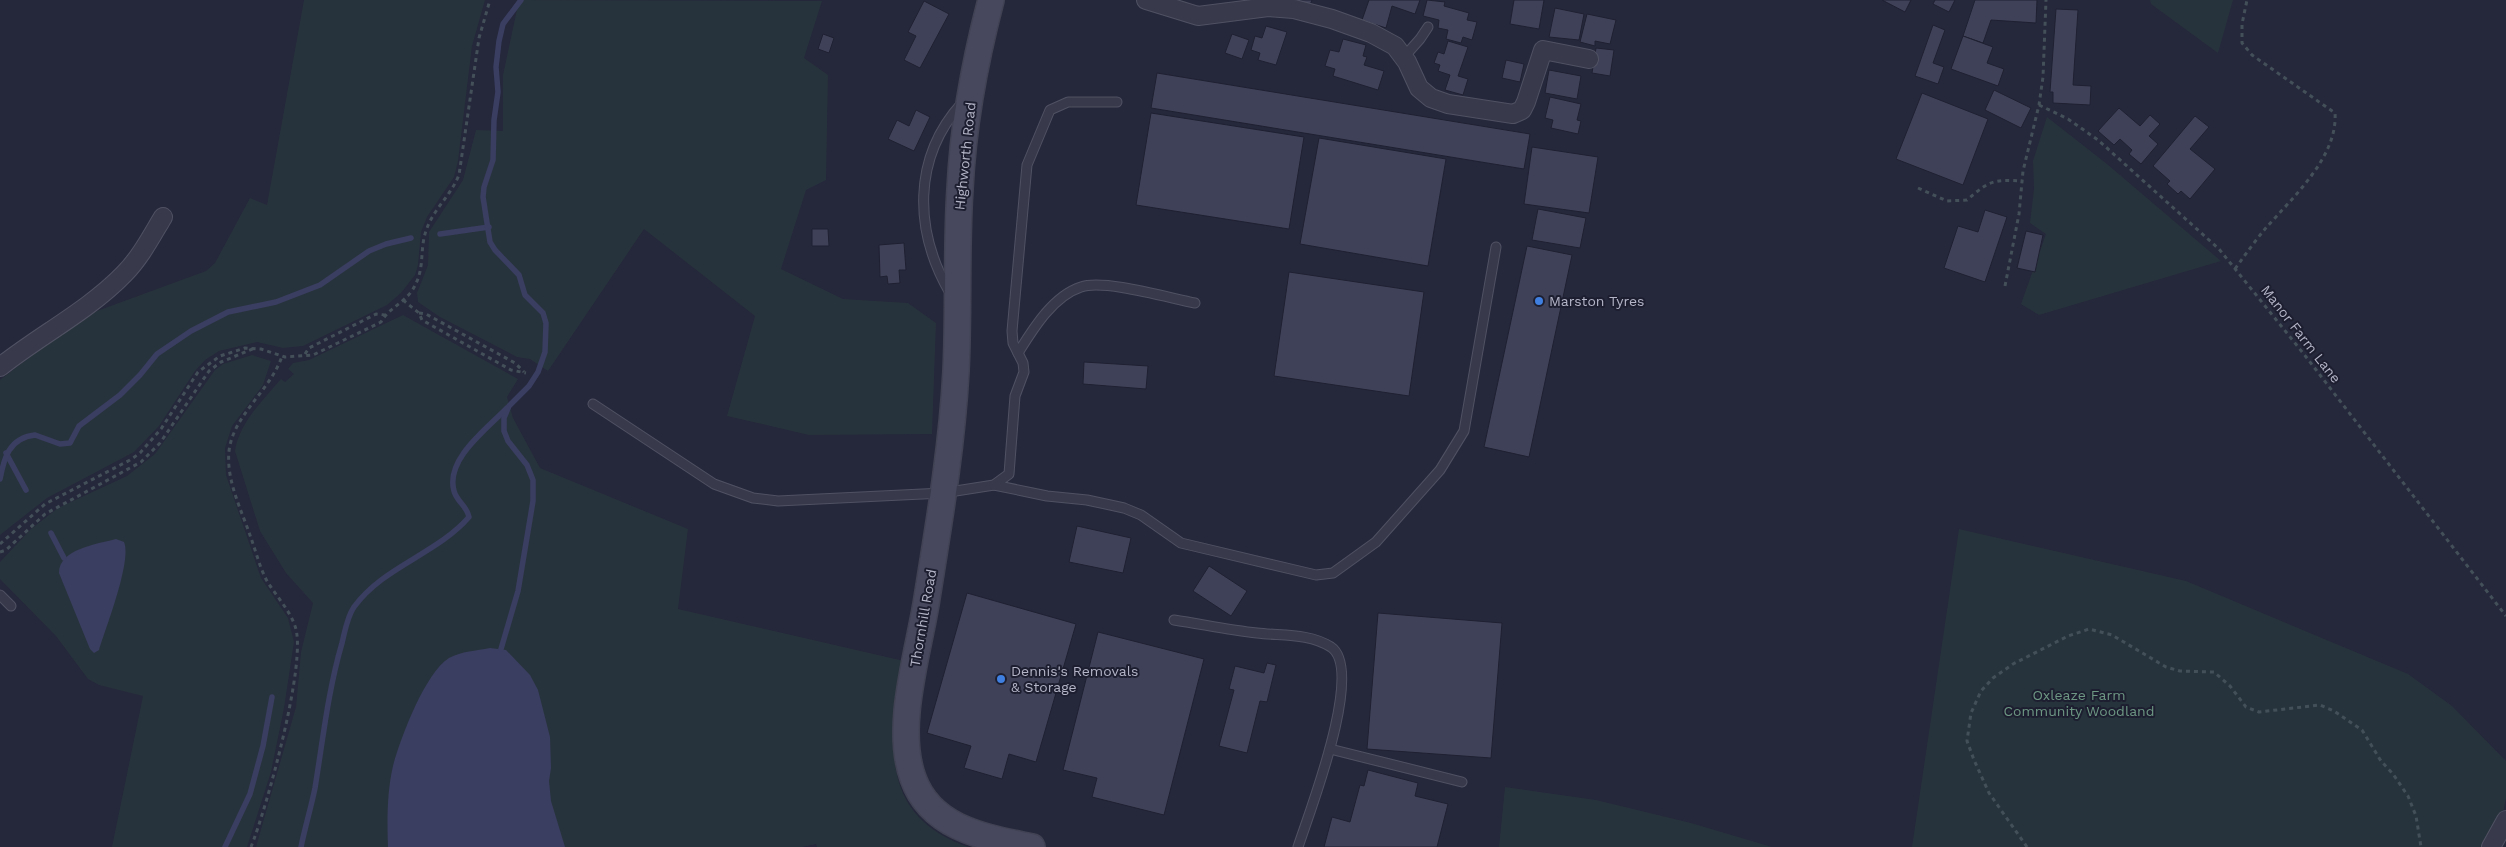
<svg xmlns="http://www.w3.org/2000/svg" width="2506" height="847" font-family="'Work Sans',sans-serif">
  <rect width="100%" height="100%" fill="#25273b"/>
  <g fill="#27333c">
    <polygon points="304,0 485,0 472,46 458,161 454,177 427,217 421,232 418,265 415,275 401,293 387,305 303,346 283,348 257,342 219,351 205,360 195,371 159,426 134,452 47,498 0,535 0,380 39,350 97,311 206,271 215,263 250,198 267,205"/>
    <polygon points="519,0 822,1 804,58 828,75 826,180 806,190 781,269 843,299 908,303 936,323 932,434 809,435 727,416 755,316 644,229 548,371 530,359 517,357 440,317 418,302 417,293 428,265 429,232 463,180 476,130 503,131 503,75"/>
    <polygon points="2150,0 2233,0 2218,53 2151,4"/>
    <polygon points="2047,117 2107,164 2221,261 2039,315 2021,304 2046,234 2030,223 2034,189 2033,161"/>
    <path d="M403,315L518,379L507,397L513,418L540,468L688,529L678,609L904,661C891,739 875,814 968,847H817L816,844L802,847H256L296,707L301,652L313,603L286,573L260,531L235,451C239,423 263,400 281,379L285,382L294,374L288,369L293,363L309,360Z"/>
    <polygon points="252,355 271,361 263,385 232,426 225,448 226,475 261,578 288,618 294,642 284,708 271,772 247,847 112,847 143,696 99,685 88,679 56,636 0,579 0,562 31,529 58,508 127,476 155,454 215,370 223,364"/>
    <polygon points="1959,529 2186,581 2408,674 2452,706 2506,761 2506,798 2503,813 2484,847 1912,847"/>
    <polygon points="1505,787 1596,800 1691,823 1772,847 1499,847"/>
  </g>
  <g fill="#3a3e61">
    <path d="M116,539L124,542C132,561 106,627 99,650L94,653L90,649L59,573C59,549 97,544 116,539Z"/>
    <path d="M490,648L506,650L530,675L538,690L550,737L551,768L549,781L551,801L565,847H388C387,821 387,792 393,766C400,739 425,673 449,658C462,651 476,651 490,648Z"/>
  </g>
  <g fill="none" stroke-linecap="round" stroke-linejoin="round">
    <g stroke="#3a3e61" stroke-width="5.5">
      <polyline points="440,234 489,227"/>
      <polyline points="6,453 26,490"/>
      <path d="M0,479C4,458 9,438 35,435L60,444L70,443L79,426L120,395L140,375L157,354L191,331L228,312L276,302L320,285L369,251L386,244L411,238"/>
      <polyline points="51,533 64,558"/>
      <polyline points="501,649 518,591 533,501 533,480 527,465 508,441 504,431 504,418 509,406 529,386 538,372 545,352 546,323 543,313 525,295 519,275 495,250 490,242 483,197 484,187 493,160 494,120 498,92 496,67 499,41 503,24 521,0"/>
      <polyline points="225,847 250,794 263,746 272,697"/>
      <path d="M301,847C305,827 311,808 315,788C323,739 328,691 342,643C345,631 347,617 354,607C384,566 437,554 469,517C467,506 457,502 454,491C445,459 488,428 507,408"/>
    </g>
  </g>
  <g fill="#3f4158" stroke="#1f2132">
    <polygon points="1295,0 1312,0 1310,5"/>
    <polygon points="1369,0 1420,0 1415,14 1392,6 1386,28 1362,20"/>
    <polygon points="1427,0 1445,2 1444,6 1469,13 1467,20 1477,22 1472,40 1463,37 1461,43 1446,39 1448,30 1438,28 1439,20 1423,16"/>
    <polygon points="1514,0 1544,0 1539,29 1510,24"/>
    <polygon points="1882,0 1911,0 1905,12"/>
    <polygon points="1935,0 1955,0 1949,12 1933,4"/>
    <polygon points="1975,0 2037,0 2036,23 1991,20 1983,43 1963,36"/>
    <polygon points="924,1 949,14 920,68 904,60 916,36 908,32"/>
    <polygon points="1555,8 1584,14 1579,40 1549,37"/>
    <polygon points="2056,9 2078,10 2073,85 2091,86 2090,105 2053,103 2053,92 2050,92"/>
    <polygon points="1587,14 1616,20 1610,44 1595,41 1595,46 1580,42"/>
    <polygon points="1933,25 1945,30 1933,63 1944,67 1938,84 1915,76"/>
    <polygon points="1266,26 1287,32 1276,65 1258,60 1260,53 1251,50 1255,36 1262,38"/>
    <polygon points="823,34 834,38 829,53 818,49"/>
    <polygon points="1232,34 1249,40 1242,59 1225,53"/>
    <polygon points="1963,36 1993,47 1987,63 2004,69 1998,86 1951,69"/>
    <polygon points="1343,39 1366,45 1363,56 1367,57 1364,65 1384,71 1378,90 1333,76 1335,69 1325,66 1330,50 1339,52"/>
    <polygon points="1448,41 1468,47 1458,76 1468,79 1463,95 1445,90 1450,75 1438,71 1440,65 1434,63 1438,52 1444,54"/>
    <polygon points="1596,48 1614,50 1610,76 1592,73"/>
    <polygon points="1506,60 1524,64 1520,82 1502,78"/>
    <polygon points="1549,70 1581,76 1577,99 1545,93"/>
    <polygon points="1157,73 1530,134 1524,169 1151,108"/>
    <polygon points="1994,90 2031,108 2021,128 1985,110"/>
    <polygon points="1922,93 1988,119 1963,185 1896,159"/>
    <polygon points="1550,97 1581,104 1577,120 1581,121 1578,134 1551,128 1553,120 1545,118"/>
    <polygon points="2119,108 2140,126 2150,115 2160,124 2149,136 2158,144 2141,164 2129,154 2132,150 2120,139 2114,145 2098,131"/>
    <polygon points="916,110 930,117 914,151 888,139 897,120 909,126"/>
    <polygon points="1151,113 1304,137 1289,229 1136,205"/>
    <polygon points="2195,116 2209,127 2190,149 2215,169 2190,199 2181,191 2178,194 2167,184 2170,181 2153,166"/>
    <polygon points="1319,138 1446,159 1428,266 1300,244"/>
    <polygon points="1532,147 1598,157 1589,213 1524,204"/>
    <polygon points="1538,209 1586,218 1580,248 1532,240"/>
    <polygon points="1985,210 2007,217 1985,282 1944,268 1958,226 1978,232"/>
    <polygon points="812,229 828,229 829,246 812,246"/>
    <polygon points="2026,231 2043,235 2035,272 2017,268"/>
    <polygon points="904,243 906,270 899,270 900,283 888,284 887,276 880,277 879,245"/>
    <polygon points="1527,246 1572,255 1529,457 1484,447"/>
    <polygon points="1289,272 1424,292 1409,396 1274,376"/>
    <polygon points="1084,362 1148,366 1146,389 1083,384"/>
    <polygon points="1077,526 1131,538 1123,573 1069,562"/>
    <polygon points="1209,566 1247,591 1231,616 1193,591"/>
    <polygon points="967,593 1076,624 1036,762 1009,754 1002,779 964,768 971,746 927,733"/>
    <polygon points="1378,613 1502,623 1491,758 1367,749"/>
    <polygon points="1098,632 1204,659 1164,815 1092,797 1097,778 1063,770"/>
    <polygon points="1267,663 1276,665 1267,702 1260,701 1247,753 1219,746 1234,690 1229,689 1235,666 1264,673"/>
    <polygon points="1368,770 1418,783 1415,796 1448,804 1437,847 1324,847 1332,817 1350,822 1360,785 1364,786"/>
  </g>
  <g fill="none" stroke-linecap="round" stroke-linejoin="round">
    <g stroke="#505263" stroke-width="11">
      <g id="lane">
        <polyline points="1404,57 1420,39 1428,27"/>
        <path d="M950,293C914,231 912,158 962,103"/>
        <path d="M1018,353C1033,329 1053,296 1081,287C1104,279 1169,298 1195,303"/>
        <polyline points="593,404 714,484 753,498 778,501 943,493 994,485 1009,474 1015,396 1024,372 1023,363 1013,343 1012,331 1027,165 1050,110 1068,102 1117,102"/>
        <polyline points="994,485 1047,496 1087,500 1124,508 1141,515 1181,543 1316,575 1333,573 1376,542 1440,470 1464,431 1496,247"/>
        <polyline points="0,595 11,606"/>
        <path d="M1174,620C1201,624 1229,630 1257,633C1282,636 1309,633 1331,647C1365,670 1309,813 1298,847"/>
        <polyline points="1330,749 1462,782"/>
      </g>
    </g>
    <g stroke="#505263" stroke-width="20">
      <g id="street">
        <polyline points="1146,0 1198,16 1268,7 1294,9 1332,19 1371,33 1395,46 1407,62 1419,88 1431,98 1448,104 1513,114 1522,110 1526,102 1543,50 1589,59"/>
        <path d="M0,367C40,335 88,311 124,274C140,258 151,237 163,217"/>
        <polyline points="2491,847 2506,820"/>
      </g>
    </g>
    <g stroke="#414354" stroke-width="28">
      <path id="secondary" d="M991,0C975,61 963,125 960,189C956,249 959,310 956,371C952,447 939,523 927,598C919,651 894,726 913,778C931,829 985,837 1032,847"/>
    </g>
    <g stroke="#445059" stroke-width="3" stroke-dasharray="4 4" stroke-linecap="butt">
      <polyline points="2039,105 2068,119 2098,140 2219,249 2303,353 2506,616"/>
      <path d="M1918,188L1947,201L1967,200C1989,181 1993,179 2022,181"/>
      <path d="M2235,269C2245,255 2255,241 2265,229C2292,198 2338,157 2335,113L2252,55L2242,43V24L2247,0"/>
      <polyline points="2005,286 2019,214 2023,171 2039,105 2043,77 2046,0"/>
      <polyline points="403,300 419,313 422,320 511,370 526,373"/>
      <polyline points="419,313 426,314 515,363 524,372"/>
      <polyline points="305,354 309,348 376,314 385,315"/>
      <path d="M0,544L45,504L130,460L140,453L161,429L198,372L220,356L245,348L261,349L285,357L313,355L381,322C388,309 402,304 411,292C427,269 418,251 427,228C434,209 451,195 459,175L479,38L490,0"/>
      <polyline points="0,552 6,550 45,514 141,462 160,443 209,371 221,362 255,348"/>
      <path d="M251,847C266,810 308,660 295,626C289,609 276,596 267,581C260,568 256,552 251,538C242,511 226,481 229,451C233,415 271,390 282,356"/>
      <polyline points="2027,847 1989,793 1974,760 1967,741 1971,713 1981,691 1993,678 2013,664 2068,636 2089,629 2112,635 2166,667 2180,671 2214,672 2230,686 2246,707 2259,712 2320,705 2334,711 2362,730 2381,761 2393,774 2408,796 2416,816 2421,847"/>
    </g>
    <use href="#lane" stroke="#383a4b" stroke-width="9"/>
    <use href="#street" stroke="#383a4b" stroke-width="18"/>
    <use href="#secondary" stroke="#47485e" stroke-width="25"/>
  </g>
  <g fill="#3f7fe0" stroke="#1d1f30" stroke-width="2">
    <circle cx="1539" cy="301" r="5"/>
    <circle cx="1001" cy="679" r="5"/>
  </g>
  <g text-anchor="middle" stroke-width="4" stroke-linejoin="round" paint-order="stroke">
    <g font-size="14" fill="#b4b5c7" stroke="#1d1f30">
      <text transform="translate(965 156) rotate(-84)" y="5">Highworth Road</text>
      <text transform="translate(2301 334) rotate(52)" y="5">Manor Farm Lane</text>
      <text transform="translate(923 618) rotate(-80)" y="5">Thornhill Road</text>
    </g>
    <g font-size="14" fill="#b4b5c7" stroke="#1d1f30" text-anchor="start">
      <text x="1549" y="306">Marston Tyres</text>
      <text x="1011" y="676">Dennis's Removals<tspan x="1011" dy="16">&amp; Storage</tspan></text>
    </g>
    <g font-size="14" fill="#6d9683" stroke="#1d1f30">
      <text x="2079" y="700">Oxleaze Farm<tspan x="2079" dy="16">Community Woodland</tspan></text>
    </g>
  </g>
</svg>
